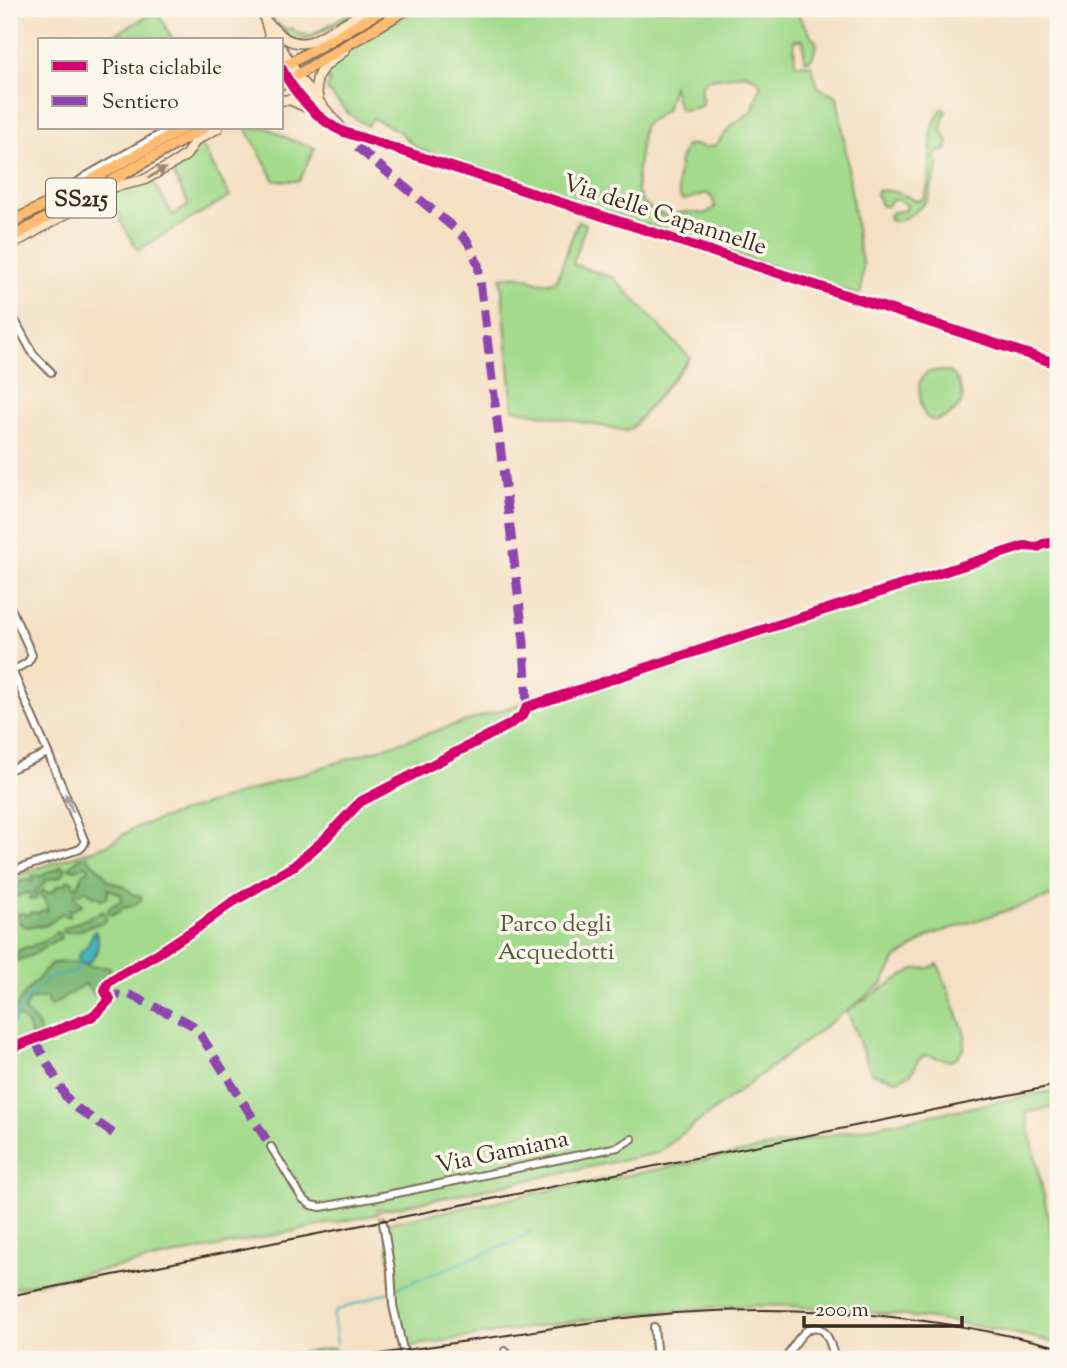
<svg xmlns="http://www.w3.org/2000/svg" width="1067" height="1368" font-family="'Sorts Mill Goudy',serif">
  <rect width="100%" height="100%" fill="#fbf7ec"/>
  <filter id="ink" filterUnits="userSpaceOnUse"><feTurbulence type="fractalNoise" baseFrequency=".0143" numOctaves="2"/><feDisplacementMap in="SourceGraphic" scale="14" xChannelSelector="R" yChannelSelector="G"/><feConvolveMatrix kernelMatrix="1 2 1 2 8 2 1 2 1" color-interpolation-filters="sRGB"/></filter>
  <filter id="wash" filterUnits="userSpaceOnUse"><feTurbulence type="fractalNoise" baseFrequency=".00686" numOctaves="4" result="noise"/><feDisplacementMap in="SourceGraphic" scale="28" xChannelSelector="R" yChannelSelector="G"/><feGaussianBlur stdDeviation="1.57" result="paint"/><feColorMatrix in="noise" values="0 0 0 0 0 0 0 0 0 0 0 0 0 0 0 0 0 1.4 0 .05"/><feComposite in="paint" operator="in"/></filter>
  <g filter="url(#wash)">
    <rect width="100%" height="100%" fill="#f5e0c4"/>
    <g fill="#a3da8c" stroke="#6f8255" stroke-width="2" fill-rule="evenodd">
      <polygon points="267,9 276,25 279,24 285,29 293,28 295,32 303,35 306,34 308,37 346,15 345,9 364,9 306,40 291,39 274,25"/>
      <path d="M417,9H794L817,44L813,56L809,61L805,60L803,40H794L795,64L811,65L818,87L837,96L844,138L858,244L863,265L861,292L857,295L416,148L399,131L373,118L367,126L349,114L328,91L327,87L330,81L322,75L360,43ZM744,74C772,81 756,89 753,110L731,126L716,145L706,148L696,145H687C678,157 674,188 682,200L689,199L707,193L713,199L715,207L705,214L688,212L664,215L653,210L643,203L637,191V178L642,132L644,125L666,110L673,86L679,109L683,110L700,107L703,100L701,95V86L706,80Z"/>
      <polygon points="157,11 173,40 109,40 108,38"/>
      <path d="M942,109H945L946,112L943,118L942,131C946,139 953,144 943,152L938,151L935,156C940,166 938,167 935,176C932,183 931,191 928,198C921,209 904,222 891,221L889,216L891,213L906,210L907,205L898,200H892L887,206H883L880,204L879,199L876,195L877,191C891,189 904,195 917,201L923,199C938,170 921,135 942,109Z"/>
      <polygon points="246,128 268,128 291,140 315,148 299,181 275,181"/>
      <polygon points="200,142 230,196 138,250 120,221 122,219 108,193 114,190 141,186 152,180 173,215 189,205 171,170 187,161"/>
      <path d="M578,221L586,224L573,264L614,278L690,358L631,429L627,431L513,409L501,278C507,277 513,275 519,276C535,277 536,289 557,279Z"/>
      <path d="M934,371C940,371 946,370 951,373C958,378 965,395 961,403C956,413 934,428 925,415C920,408 920,392 919,383L926,373Z"/>
      <path d="M1058,532V894L931,935L896,959L882,984L848,1010L914,969L930,968L938,964L965,1034C966,1048 963,1053 951,1061L926,1055L919,1059L911,1074L896,1080L871,1073L847,1010L657,1153L378,1211V1214L9,1289V878L107,845L136,827L523,703L709,650Z"/>
      <path d="M1058,1090V1106L1026,1113L1058,1262V1344C993,1326 926,1317 859,1311C821,1307 781,1304 742,1306C628,1310 516,1330 404,1347L393,1302L386,1223Z"/>
      <polygon points="333,1348 343,1359 258,1359"/>
    </g>
    <g fill="#82ba78" stroke="#5e724b" stroke-width="2">
      <path d="M88,856C91,866 105,869 107,880L125,887L134,895L140,896L142,898C139,904 129,908 122,908L119,912H115L113,915L108,913L109,907L122,901L121,894L109,889L107,897L101,899L98,896H94L85,890L80,894L77,892L76,893L75,897L82,904L73,910H69L70,917H68L62,913C56,918 51,924 44,926C37,927 34,925 27,927L18,922V914L20,913L24,914L26,916L31,912L39,913L42,910L47,911C48,905 46,899 40,896V891L44,890L45,893L54,891L57,886L66,884L68,880L72,881L75,887L78,886L84,871H89V867L84,865L75,870L69,868L78,859Z"/>
      <polygon points="60,866 66,868 63,875 57,878 52,878 49,880 44,880 44,884 35,891 37,897 35,900 29,899 31,894 29,892 11,898 9,903 9,884 27,880 32,882 32,875 42,876 47,872 59,869"/>
      <path d="M103,911L106,916V921C91,925 77,934 63,932L64,928L88,918L92,915H96Z"/>
      <path d="M57,932L60,934L61,938C51,941 41,951 30,956C23,959 16,960 9,964V957L13,956C17,951 25,946 31,947L36,944H39Z"/>
      <path d="M68,962L97,967H110V975L105,980L101,991L94,995L85,984L51,1006L47,1004L48,1000L46,997L29,1000L24,1011C30,1017 41,1024 40,1035L34,1037L31,1036C29,1026 26,1021 17,1016L14,1017L9,1028C9,1006 38,980 52,963Z"/>
    </g>
    <path fill="#44b4bb" stroke="#406f6c" stroke-width="2" d="M95,931C102,942 97,957 87,964L79,962L77,959C79,950 84,950 88,944C91,939 91,935 95,931Z"/>
    <g fill="none" stroke-linecap="round" stroke-linejoin="round">
      <g stroke="#44b4bb" stroke-width="2">
        <path d="M9,1030C18,1013 35,983 54,976C61,973 69,975 76,972L82,961"/>
        <polyline points="397,1288 511,1243 531,1232"/>
        <polyline points="337,1343 333,1316 338,1310 388,1292"/>
        <polyline points="339,1351 340,1356"/>
      </g>
    </g>
  </g>
  <g filter="url(#ink)">
    <g fill="none" stroke-linecap="round" stroke-linejoin="round">
      <polyline stroke="#d0bca3" stroke-width="6" stroke-dasharray="6 3" stroke-linecap="butt" points="380,1206 383,1223"/>
      <g stroke="#7c6a58" stroke-width="10">
        <g id="street">
          <polyline points="71,187 86,176 171,128"/>
          <polyline points="9,309 33,354 51,372"/>
          <polyline points="9,604 32,655 28,662 9,673"/>
          <polyline points="9,663 48,753 85,842 83,846 80,849 9,872"/>
          <polyline points="9,770 48,753"/>
          <polyline points="271,1147 302,1198 311,1205 321,1207 378,1197 618,1147 632,1139"/>
          <polyline points="383,1223 391,1270 393,1305 405,1359"/>
          <polyline points="654,1327 657,1359"/>
          <polyline points="505,1351 513,1359"/>
          <path d="M785,1359C792,1349 809,1314 825,1333C830,1339 832,1351 835,1359"/>
        </g>
      </g>
      <g stroke="#7c6a58" stroke-width="12">
        <g id="secondary">
          <polyline points="262,9 271,40"/>
          <path d="M265,20C279,35 291,48 313,41L370,9"/>
          <polyline points="282,49 301,81 343,130"/>
          <path d="M282,69C294,93 319,122 344,132L1058,364"/>
          <path d="M318,98C311,71 326,66 344,51"/>
          <polyline points="282,100 290,100 306,107"/>
          <polyline points="9,246 113,187 144,180 176,162 186,155 196,140 218,128"/>
        </g>
      </g>
      <g stroke="#7c6a58" stroke-width="13">
        <g id="primary">
          <polyline points="282,68 384,9"/>
          <polyline points="282,84 407,9"/>
          <polyline points="9,223 63,196 184,128"/>
          <polyline points="9,239 204,128"/>
        </g>
      </g>
      <use href="#street" stroke="#fff" stroke-width="6"/>
      <use href="#secondary" stroke="#ffe4c6" stroke-width="9"/>
      <use href="#primary" stroke="#ffbb71" stroke-width="10"/>
      <g stroke="#3b2a1e" stroke-width="2">
        <polyline points="9,1296 1058,1085"/>
        <path d="M345,1359C406,1350 467,1341 528,1332C577,1324 626,1317 675,1313C804,1304 933,1315 1058,1347"/>
      </g>
      <g stroke="#8e44ad" stroke-width="9" stroke-dasharray="18 9" stroke-linecap="butt">
        <polyline points="357,147 461,234 468,242 478,264 524,642 527,707"/>
        <polyline points="106,1004 110,999 117,995 130,995 183,1020 192,1025 200,1034 271,1147"/>
        <polyline points="34,1039 66,1097 77,1108 118,1137"/>
      </g>
      <g stroke="#fbf7ec" stroke-width="15">
        <g id="cycleway">
          <path d="M282,69C294,93 319,122 344,132L1058,364"/>
          <polyline points="9,1049 91,1017 98,1012 110,999 105,991 107,984 113,979 157,954 200,926 231,903 294,866 324,840 360,802 509,725 523,715 527,707 746,635 1024,546 1038,547 1043,544 1058,542"/>
        </g>
      </g>
      <use href="#cycleway" stroke="#d6006c" stroke-width="10"/>
    </g>
    <defs><path id="oneway-solid" d="M-6-.8H1V-3.2L6.5 0L1 3.2V.8H-6Z" transform="scale(1.75)"/></defs>
    <use fill="#9d8772" href="#oneway-solid" transform="translate(157 173) rotate(-29)"/>
    <use fill="#a79f9a" href="#oneway-solid" transform="translate(69 803) rotate(-113)"/>
  </g>
  <g text-anchor="middle" stroke-width="7" stroke-linejoin="round" paint-order="stroke">
    <rect fill="#fbf7ec" stroke="#75685c" stroke-width="2" x="46" y="178.5" width="70" height="39" rx="5"/>
    <g font-size="23" font-weight="bold" fill="#3b2a1e">
      <text x="81" y="206">SS215</text>
    </g>
    <g font-size="24" fill="#3b2a1e" stroke="#fbf7ec">
      <text transform="translate(665 214) rotate(18)" y="8">Via delle Capannelle</text>
      <text transform="translate(502 1151) rotate(-12)" y="8">Via Gamiana</text>
    </g>
    <g font-size="24" fill="#55563a" stroke="#fbf7ec">
      <text x="556" y="931">Parco degli<tspan x="556" dy="28">Acquedotti</tspan></text>
    </g>
  </g>
  <rect width="1067" height="1368" fill="none" stroke="#fbf7ec" stroke-width="35"/>
  <rect x="38" y="38" width="245" height="91" fill="#fbf7ec" stroke="#aea59a" stroke-width="2"/>
  <rect x="52" y="61" width="35" height="10" fill="#d6006c" stroke="#aea59a" stroke-width="2"/>
  <text x="102" y="74" font-size="21" fill="#3b2a1e">Pista ciclabile</text>
  <rect x="52" y="96" width="35" height="10" fill="#8e44ad" stroke="#aea59a" stroke-width="2"/>
  <text x="102" y="108" font-size="21" fill="#3b2a1e">Sentiero</text>
  <path d="M804 1316v10h158v-10" fill="none" stroke="#3b2a1e" stroke-width="3.5"/>
  <text x="815" y="1316" font-size="21" fill="#3b2a1e" stroke="#fbf7ec" stroke-width="5" paint-order="stroke">200 m</text>
</svg>
